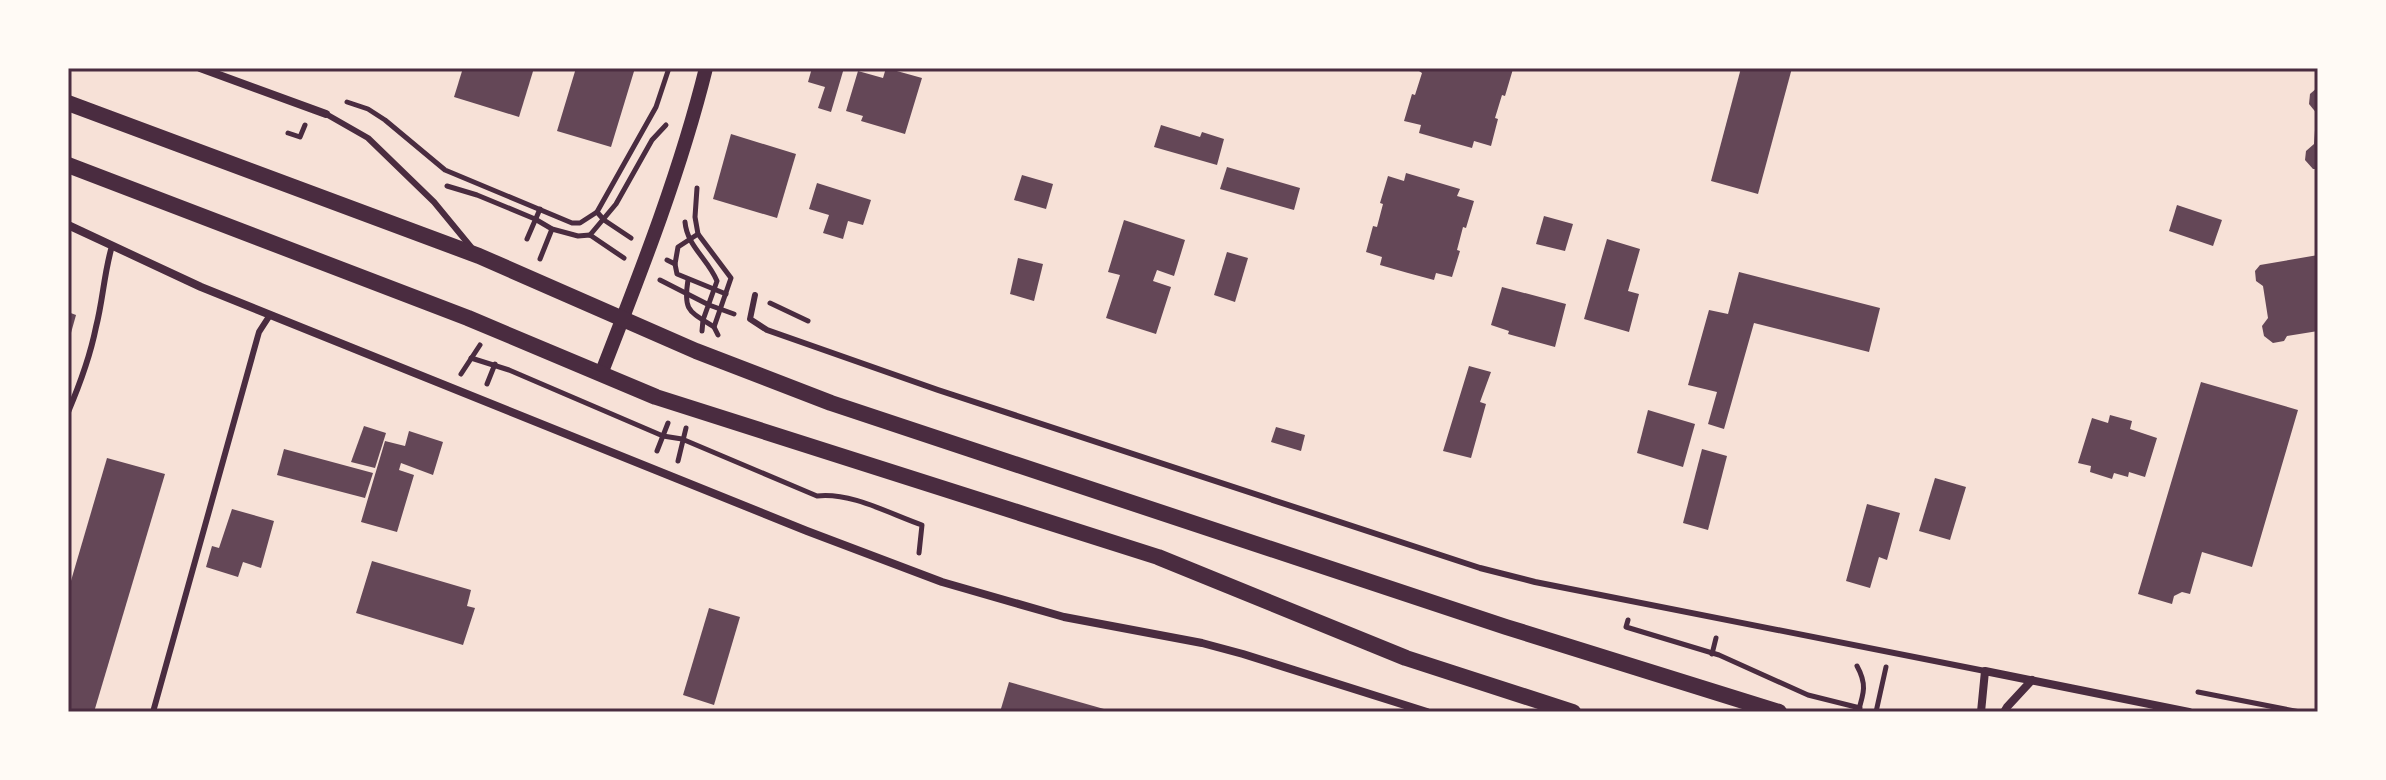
<svg xmlns="http://www.w3.org/2000/svg" width="2386" height="780" font-family="'Roboto Condensed',sans-serif">
  <rect width="100%" height="100%" fill="#f7e1d7"/>
  <g fill="#644757">
    <polygon points="463,68 534,68 519,117 454,97"/>
    <polygon points="576,68 590,68 601,71 602,68 635,68 611,147 557,131"/>
    <polygon points="812,68 844,68 831,112 818,108 825,87 808,82"/>
    <polygon points="886,68 922,78 905,134 861,121 863,116 846,111 858,71 883,78"/>
    <polygon points="1420,68 1513,69 1505,96 1502,95 1495,118 1498,119 1491,146 1474,141 1472,148 1447,141 1419,133 1421,125 1404,121 1412,94 1415,95 1422,73 1419,71"/>
    <polygon points="1741,68 1792,68 1758,194 1711,181"/>
    <polygon points="2318,87 2318,115 2309,104 2310,94"/>
    <polygon points="2316,116 2318,116 2318,169 2313,169 2305,160 2306,151 2314,144"/>
    <polygon points="1161,125 1200,137 1202,132 1224,139 1217,165 1154,147"/>
    <polygon points="731,134 796,154 777,218 713,199"/>
    <polygon points="1227,167 1300,188 1294,210 1220,189"/>
    <polygon points="1406,173 1460,189 1457,196 1474,201 1466,228 1463,227 1457,250 1460,251 1452,277 1436,273 1434,280 1408,273 1380,265 1382,257 1366,252 1373,226 1377,227 1383,204 1380,203 1388,176 1404,181"/>
    <polygon points="1022,175 1053,184 1046,209 1014,200"/>
    <polygon points="817,183 871,200 863,225 848,221 843,239 823,233 829,215 809,209"/>
    <polygon points="2177,205 2222,220 2213,246 2169,231"/>
    <polygon points="1544,216 1573,224 1565,251 1536,244"/>
    <polygon points="1124,220 1185,240 1174,276 1157,270 1153,281 1171,287 1156,334 1106,318 1120,275 1108,272"/>
    <polygon points="1607,239 1640,249 1628,291 1639,294 1629,332 1584,319"/>
    <polygon points="1227,252 1248,258 1235,302 1214,295"/>
    <polygon points="2318,255 2318,331 2287,336 2284,341 2273,343 2264,336 2262,326 2268,318 2263,286 2256,281 2255,271 2260,265"/>
    <polygon points="1018,258 1043,264 1034,301 1010,294"/>
    <polygon points="1739,272 1880,308 1869,352 1754,323 1724,429 1708,424 1717,392 1688,385 1709,310 1728,314"/>
    <polygon points="1502,287 1566,304 1555,347 1508,334 1509,331 1491,325"/>
    <polygon points="68,312 76,315 69,340 68,340"/>
    <polygon points="1469,366 1491,372 1480,402 1486,404 1471,458 1443,451"/>
    <polygon points="2201,382 2298,410 2252,567 2202,552 2190,594 2182,592 2174,596 2172,604 2138,594"/>
    <polygon points="1648,410 1695,424 1683,467 1637,453"/>
    <polygon points="2110,415 2132,421 2130,429 2157,438 2145,477 2129,472 2128,477 2114,473 2112,479 2090,472 2091,466 2078,463 2092,418 2108,423"/>
    <polygon points="364,426 386,433 375,468 351,462"/>
    <polygon points="1276,427 1305,435 1301,451 1271,442"/>
    <polygon points="409,431 443,442 433,475 401,463 399,470 414,475 397,532 361,522 385,441 405,446"/>
    <polygon points="284,449 373,473 365,498 277,475"/>
    <polygon points="1702,449 1727,456 1708,530 1683,523"/>
    <polygon points="107,458 165,474 94,712 68,712 68,591"/>
    <polygon points="1935,478 1966,487 1950,540 1919,531"/>
    <polygon points="1867,504 1900,513 1887,560 1879,557 1870,588 1846,581"/>
    <polygon points="232,509 274,521 261,568 243,562 238,577 206,567 212,546 219,548"/>
    <polygon points="372,561 471,590 467,606 475,608 463,645 356,613"/>
    <polygon points="709,608 740,617 714,705 683,695"/>
    <polygon points="1009,682 1111,711 1111,712 1000,712"/>
  </g>
  <g fill="none" stroke-linecap="round" stroke-linejoin="round">
    <g stroke="#4a2c40" stroke-width="5">
      <polyline points="347,102 368,109 385,120 445,170 572,223 580,223 597,212 604,220 631,238"/>
      <polyline points="288,133 300,137 305,125"/>
      <polyline points="447,186 477,195 535,219 552,229 578,236 590,235 624,258"/>
      <polyline points="697,188 695,217 698,234 731,278 714,327 718,335"/>
      <polyline points="597,212 656,107 669,68"/>
      <path d="M685,222C687,246 708,259 717,281L703,320L702,331"/>
      <polyline points="590,235 616,204 652,140 666,125"/>
      <polyline points="527,239 540,209"/>
      <polyline points="540,259 552,229"/>
      <polyline points="667,260 675,264 678,247 698,234"/>
      <polyline points="675,264 677,274 726,294"/>
      <polyline points="660,280 709,305 734,314"/>
      <path d="M688,280C683,311 689,311 714,327"/>
      <polyline points="770,303 808,321"/>
      <path d="M471,358L509,370L663,436L682,439L817,496C851,492 890,514 922,525L919,553"/>
      <polyline points="461,374 480,345"/>
      <polyline points="487,384 495,364"/>
      <polyline points="657,451 668,423"/>
      <polyline points="678,461 686,428"/>
      <polyline points="1628,620 1626,627 1719,655 1808,695 1860,708"/>
      <polyline points="1712,654 1716,638"/>
      <path d="M1857,666C1867,684 1864,693 1858,712"/>
      <polyline points="2198,692 2300,712"/>
      <polyline points="1876,712 1886,667"/>
    </g>
    <g stroke="#4a2c40" stroke-width="6">
      <polyline points="326,114 368,138 434,202 471,247"/>
      <polyline points="755,295 750,319 767,330 938,390 1480,568 1535,582 1985,671"/>
      <path d="M68,412C80,384 90,357 96,327C103,300 104,273 112,246"/>
      <polyline points="153,712 259,332 270,315"/>
    </g>
    <g stroke="#4a2c40" stroke-width="8">
      <polyline points="200,68 326,114"/>
      <polyline points="68,225 201,287 807,531 942,582 1064,617 1202,643 1243,654 1427,712"/>
      <polyline points="1981,712 1985,671 2189,712"/>
      <polyline points="2004,712 2007,707 2032,680"/>
    </g>
    <path stroke="#4a2c40" stroke-width="14" d="M601,374C640,274 680,173 706,68"/>
    <g stroke="#4a2c40" stroke-width="16">
      <polyline points="68,103 479,256 696,351 831,403 1506,627 1779,712"/>
      <polyline points="68,165 468,318 656,397 1158,557 1406,658 1573,712"/>
    </g>
  </g>
  <rect width="2386" height="780" fill="none" stroke="#fffaf5" stroke-width="140"/>
  <rect x="70" y="70" width="2246" height="640" fill="none" stroke="#4a2c40" stroke-width="3"/>
</svg>
